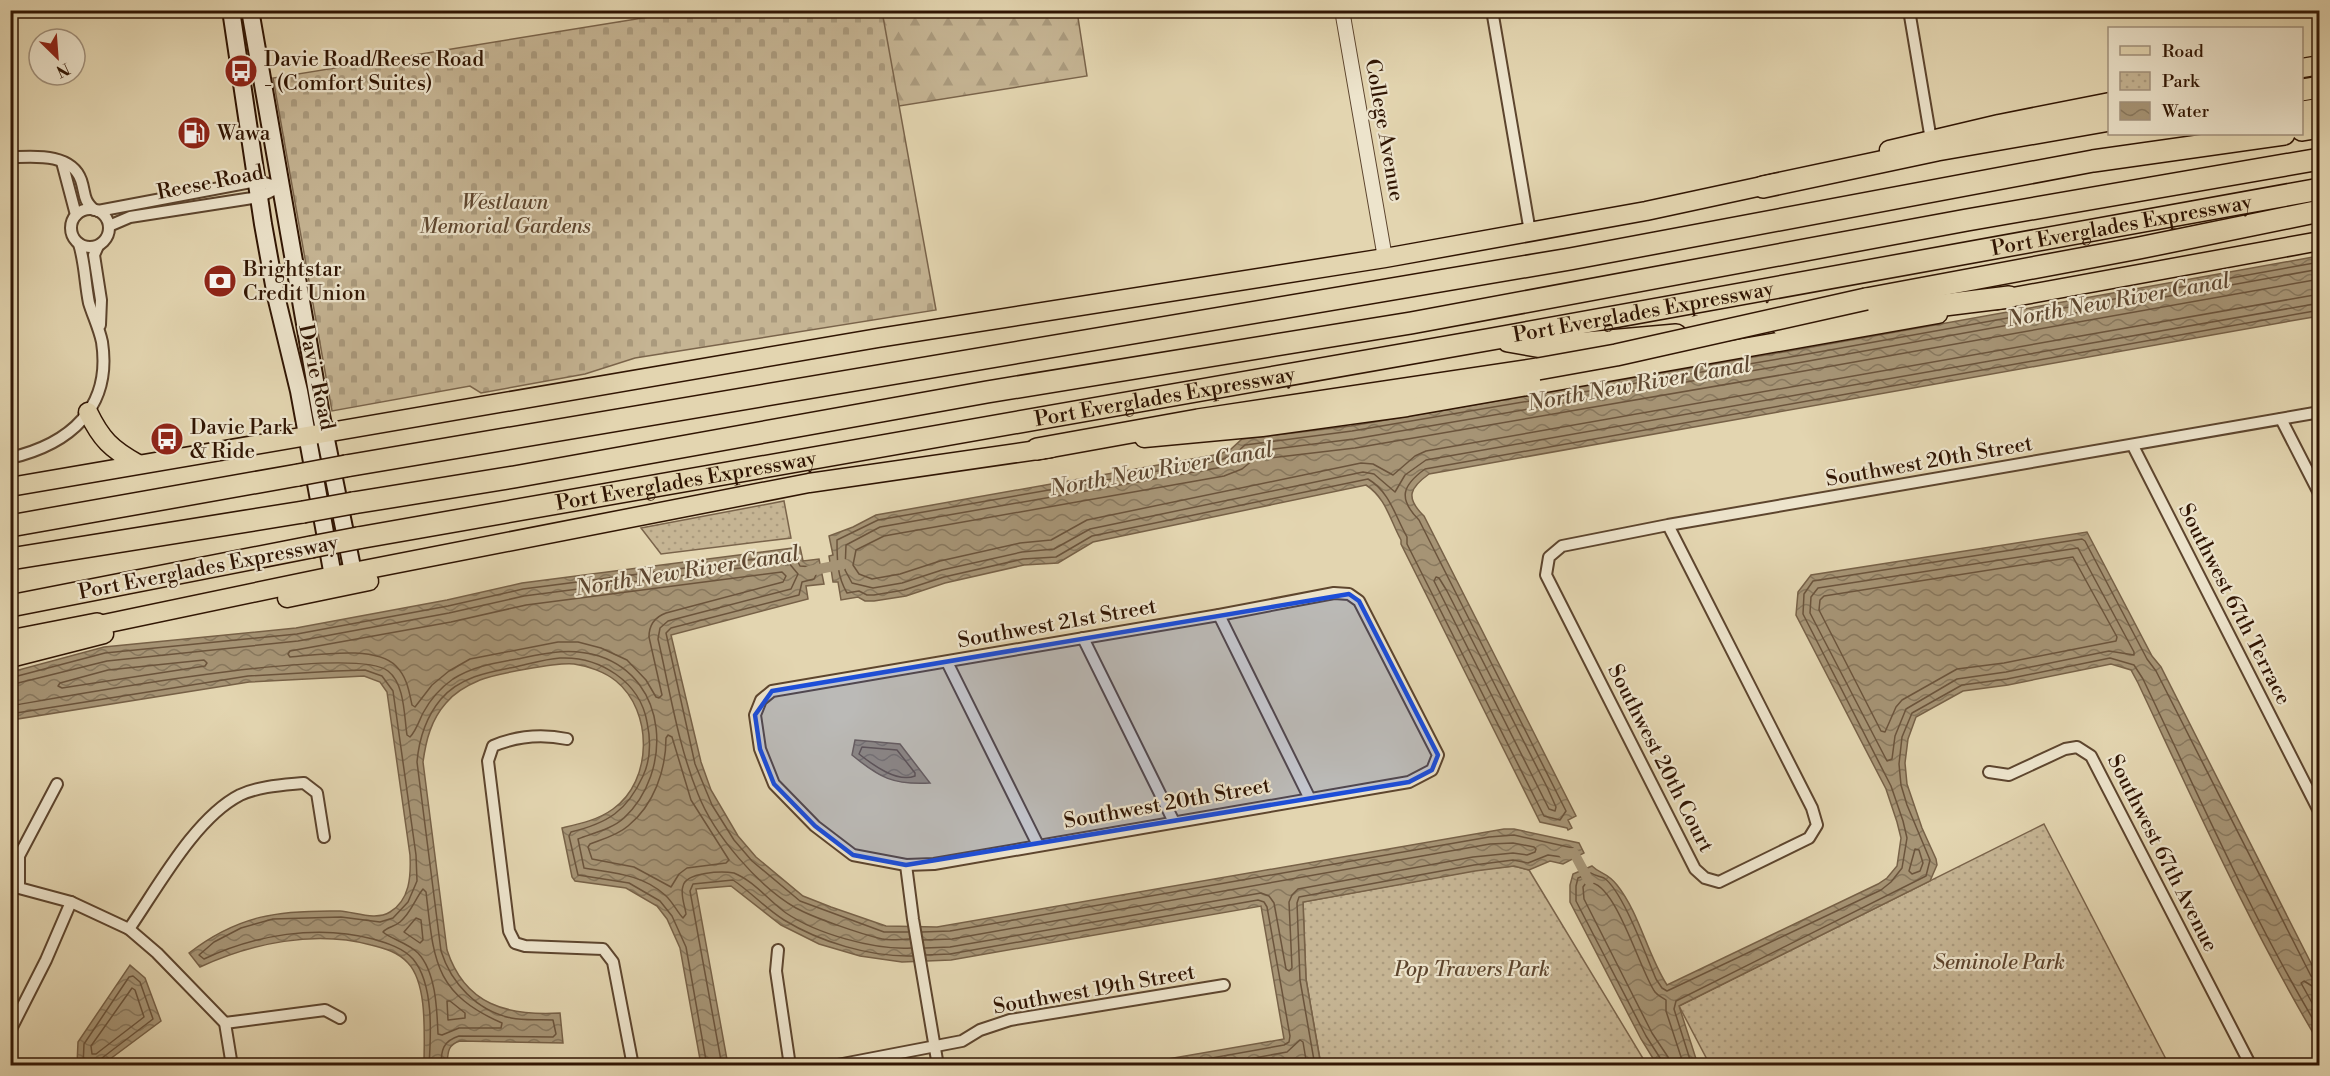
<svg xmlns="http://www.w3.org/2000/svg" width="2330" height="1076" font-family="'Libre Bodoni',serif">
  <defs>
    <pattern id="forest-firs" width="22" height="20" patternUnits="userSpaceOnUse" patternTransform="scale(1.5)"><rect width="22" height="20" fill="#c5b493"/><path d="M5 1l3.5 6h-7zM16 11l3.5 6h-7z" fill="#aa9a7d"/></pattern>
    <pattern id="cemetery-stones" width="16" height="16" patternUnits="userSpaceOnUse" patternTransform="scale(1.5)"><rect width="16" height="16" fill="#c5b493"/><path d="M2 7V4a2 2 0 0 1 4 0v3zM10 15v-3a2 2 0 0 1 4 0v3z" fill="#aa9a7d"/></pattern>
    <pattern id="park-dots" width="8" height="8" patternUnits="userSpaceOnUse" patternTransform="scale(1.5)"><rect width="8" height="8" fill="#c5b493"/><path d="M2 2h.1M6 6h.1" fill="none" stroke="#aa9a7d" stroke-width="1.8" stroke-linecap="round"/></pattern>
    <pattern id="water-waves" width="16" height="10" patternUnits="userSpaceOnUse" patternTransform="scale(1.5)"><rect width="16" height="10" fill="#a69475"/><path d="M0 5q4-4 8 0t8 0" fill="none" stroke="#88785e"/></pattern>
  </defs>
  <rect width="100%" height="100%" fill="#e3d5b0"/>
  <filter id="stains"><feTurbulence type="fractalNoise" baseFrequency=".00333" numOctaves="4"/><feColorMatrix values="0 0 0 0 .2 0 0 0 0 .09 0 0 0 0 .02 0 0 0 .5 -.17"/></filter>
  <radialGradient id="worn" r=".72"><stop offset=".6" stop-color="#630" stop-opacity="0"/><stop offset="1" stop-color="#630" stop-opacity=".3"/></radialGradient>
  <polygon fill="url(#forest-firs)" stroke="#7a644b" stroke-width="1.5" points="807,10 1077,11 1087,76 899,106"/>
  <polygon fill="url(#cemetery-stones)" stroke="#7a644b" stroke-width="1.5" points="692,10 882,11 936,310 635,358 585,374 481,393 470,386 332,411 273,78"/>
  <g fill="url(#park-dots)" stroke="#7a644b" stroke-width="1.5">
    <polygon points="784,501 791,538 661,554 641,528"/>
    <polygon points="2044,824 2169,1065 1710,1065 1679,1006"/>
    <polygon points="1514,866 1529,870 1647,1065 1321,1065 1306,979 1303,902 1477,870"/>
  </g>
  <g fill="url(#water-waves)" stroke="#776147" stroke-width="1.5">
    <path d="M2319,256V316L1429,474C1411,487 1404,497 1424,516L1576,816L1568,820L1572,828L1568,830L1567,828L1540,822L1401,544V540C1390,520 1386,498 1366,485L1093,542L1058,563L1024,565L945,583L906,596L874,601H865L858,597L841,600L838,582H833L829,556L833,555L829,536L853,527L876,515L1220,454L1231,449L1242,439L1351,426L1801,349Z"/>
    <path d="M2087,532L2152,656L2161,667L2319,979V1043C2250,927 2195,804 2138,683L2131,670L2111,664L2008,685L1963,691L1916,717L1908,739L1905,763L1907,784L1922,828L1936,859L1937,865L1930,881L1679,1006L1698,1065H1657L1641,1039L1570,902V885L1573,874L1592,866C1600,874 1607,872 1617,885C1640,914 1647,954 1667,985L1878,884L1887,878L1897,866L1901,838L1897,822L1886,789L1796,615L1798,592L1811,575Z"/>
    <path d="M800,547L803,561L819,559L824,584L806,586L808,599L671,635L701,762L711,790L738,836L756,857L803,896L831,907L886,926L937,927L1504,829H1514L1579,843L1584,853L1563,864L1550,861L1529,870L1514,866L1475,871L1303,902L1306,979L1321,1066L1133,1065L1284,1039L1261,906L951,960L902,962L860,956L819,944L781,925L731,886L696,889L728,1065H701L680,948L667,919L657,906L626,888L575,881L572,877L562,828C579,824 598,820 613,809C653,781 653,711 616,681C605,672 588,666 574,664C558,662 495,674 480,680C468,685 454,693 446,703C431,720 426,740 423,762L447,950C465,1005 507,1016 560,1013L563,1043L460,1041C447,1045 448,1053 447,1065H424C424,1037 428,984 408,963C398,952 384,948 371,945C315,930 252,943 200,967L189,953C238,915 279,910 340,911C355,912 376,921 390,912C410,900 411,876 410,855L387,692L380,682L364,676L249,682L11,720V672L104,647L296,628L447,600L522,583Z"/>
    <path d="M855,740L900,744L930,783C893,785 880,778 852,755Z"/>
    <polygon points="130,965 145,978 161,1021 102,1065 77,1065 78,1042"/>
  </g>
  <g fill="none" stroke-linecap="round" stroke-linejoin="round">
    <g stroke="#6b543c" stroke-width="1.5">
      <path d="M2320,262L1802,355L1352,431L1245,445L1235,454L1221,460L878,520L837,540C837,560 837,576 847,593L859,591L867,595H874L904,590L944,577L1023,559L1056,557L1092,536L1368,479C1390,492 1395,516 1407,537V544L1544,816L1560,820L1566,811L1419,520C1397,498 1403,485 1425,469L2320,310"/>
      <polyline points="2320,269 1803,362 1354,439 1249,452 1239,460 1223,467 880,527 846,545 845,570 852,583 873,588 902,583 942,570 1022,552 1054,549 1090,529 1363,472 1374,474 1395,492 1405,475 1426,460 2320,303"/>
      <polyline points="2320,279 1804,371 1355,448 1253,460 1242,469 1224,476 884,536 856,550 853,565 859,574 872,579 900,574 940,561 1020,543 1051,540 1087,520 1361,463 1373,464 1393,475 1415,456 1426,451 2320,294"/>
      <polygon points="2078,548 2134,652 2134,655 2109,651 2006,672 1957,679 1906,709 1895,736 1892,759 1887,761 1810,613 1811,597 1818,588"/>
      <polygon points="2073,557 2117,637 2116,641 2004,663 1957,669 1902,700 1896,707 1885,732 1881,731 1819,610 1820,600 1824,596"/>
      <path d="M782,572L786,576L783,582L666,613C655,617 649,625 649,637L662,695L659,698L656,697L646,680L627,660L601,648L578,642H558L470,659L449,671L432,685L415,707L412,705C409,691 407,677 396,666C375,645 318,655 290,657L288,654L290,651L451,622L526,605Z"/>
      <polygon points="1436,577 1439,578 1447,591 1547,787 1556,807 1555,811 1549,809 1434,581"/>
      <polygon points="204,660 207,663 205,666 62,688 58,686 60,683 108,670"/>
      <polyline points="10,678 105,653 297,634 448,606 523,589 794,554 800,566 814,567 816,575 814,579 802,582 799,595 671,628 666,633 695,764 712,805 734,840 752,861 800,901 884,932 908,932"/>
      <path d="M10,685L107,661L298,641L449,613L524,596L788,562L798,574L791,589L668,621L660,628L658,639C670,691 678,745 698,794C714,835 758,886 796,908C814,918 861,934 882,939C891,941 901,939 910,939"/>
      <path d="M10,706C68,696 351,643 388,671C405,684 404,716 407,735L410,737C416,731 419,721 423,713C430,700 440,688 453,679C473,666 495,663 517,659C546,653 570,647 599,656C669,679 673,772 624,818C612,829 593,833 578,839L584,868C613,873 642,874 665,895C673,902 677,912 683,918L686,914C685,906 680,895 683,886C686,872 722,871 734,873C754,881 769,901 786,913C817,934 874,950 911,948"/>
      <path d="M10,714L248,676L336,671L365,670L382,676L393,691L416,855L417,881L408,902L393,918L380,922L341,917L273,919L241,928L214,942L199,955L204,959C255,935 317,924 373,939C387,943 403,948 413,959C434,984 431,1035 429,1066"/>
      <path d="M668,735L672,737L691,800L729,860L726,863L687,868L679,874L671,887L634,867L592,859L588,847L590,844C603,839 618,835 628,826C654,805 666,770 666,738Z"/>
      <path d="M862,747L897,750L915,773V776C897,783 873,765 859,754Z"/>
      <polygon points="1915,849 1919,850 1923,863 1920,871 1912,874 1909,871"/>
      <path d="M423,889L426,892C434,959 433,993 502,1023L501,1028H459L442,1035L438,1034C437,1010 436,972 418,953C408,943 391,939 383,932C387,927 394,927 400,922C411,913 415,899 423,889Z"/>
      <polygon points="416,918 421,920 423,940 420,943 404,932"/>
      <polyline points="922,932 950,931 1489,837 1514,835 1573,848 1572,852 1562,857 1548,855 1528,863 1513,860 1474,865 1299,897 1297,903 1300,980 1315,1066"/>
      <polyline points="923,940 952,939 1490,844 1513,843 1534,847 1536,849 1535,852 1527,855 1513,853 1473,857 1298,889 1292,895 1289,902 1292,968 1289,971 1286,969 1274,903 1269,896 1261,893 950,947 925,948"/>
      <polyline points="926,955 950,954 1258,900 1264,902 1267,907 1290,1036 1289,1042 1284,1045 1167,1066"/>
      <polygon points="132,988 135,990 144,1017 96,1054 92,1054 91,1046"/>
      <polyline points="2320,988 2312,986 2304,981 2301,983 2320,1017"/>
      <polygon points="447,1001 450,1001 465,1013 465,1018 448,1020"/>
      <polyline points="83,1066 84,1044 129,977 133,976 140,982 153,1019 102,1058 99,1066"/>
      <path d="M441,1066C441,1050 443,1041 459,1036L553,1037L556,1034L553,1020C539,1019 526,1021 511,1018C477,1011 451,983 441,951L417,762C419,739 426,717 441,699C460,677 488,672 515,667C529,664 545,659 560,658C600,656 640,682 647,722C651,741 651,759 643,776C627,811 608,823 571,832L569,836L578,875L629,883L660,901L672,916L686,947L707,1066"/>
      <path d="M722,1066L690,891L693,884L733,880C751,892 766,909 784,920C820,942 870,957 912,956"/>
      <polyline points="1211,1066 1287,1052 1300,1040 1303,1042 1307,1066"/>
      <path d="M1662,1066V1061L1646,1036L1576,901V886L1578,878L1591,873C1595,876 1600,876 1604,878C1623,891 1646,956 1656,979L1662,988L1667,991L1881,890L1891,882L1902,868L1907,838L1903,821L1891,786L1803,614L1804,594L1813,581L2082,539L2085,541L2147,659L2156,671L2311,976L2320,980"/>
      <path d="M1670,1066L1668,1057L1652,1033L1584,899L1583,887L1586,883C1614,875 1640,972 1655,992C1658,996 1662,997 1666,1000V1011L1684,1066"/>
      <path d="M1692,1066L1674,1009L1676,1001L1926,876L1930,860L1907,805L1901,785L1899,764L1902,737L1912,713L1962,685L2007,679L2110,658L2134,665L2143,679C2200,798 2252,918 2320,1031"/>
    </g>
    <g stroke="#a69475" stroke-width="10">
      <polyline points="809,571 844,564"/>
      <polyline points="1564,854 1574,853 1589,881"/>
    </g>
    <g stroke="#5d452e" stroke-width="14">
      <g id="minor">
        <polyline points="1492,10 1530,232"/>
        <polyline points="1909,10 1931,140"/>
        <path d="M18,157C39,156 72,155 81,180C86,195 82,198 94,210"/>
        <polyline points="62,162 76,215"/>
        <circle cx="90" cy="228" r="19"/>
        <polyline points="98,211 257,181 280,187"/>
        <polyline points="109,226 130,217 246,199 259,197 280,187"/>
        <polyline points="98,246 94,255 101,300 100,325"/>
        <polyline points="2281,419 2320,495"/>
        <polyline points="2133,446 2320,813"/>
        <path d="M10,458C70,444 112,408 102,342C99,328 93,316 89,303C85,283 85,263 79,244"/>
        <polyline points="1668,525 1812,808 1817,825 1809,838 1719,882 1705,878 1695,869 1546,575 1549,557 1562,546 1668,525 2320,412"/>
        <polygon points="1334,593 1349,594 1359,601 1438,755 1432,770 1409,782 934,864 906,865 853,855 815,826 774,784 760,749 755,715 761,700 772,691 1219,615"/>
        <polyline points="1219,615 1310,799"/>
        <polyline points="1083,638 1174,822"/>
        <polyline points="947,662 1038,845"/>
        <path d="M567,739C542,734 517,736 493,746L488,761L509,931L515,943L525,946L603,949L613,962L633,1066"/>
        <polyline points="1989,772 2009,775 2065,749 2077,747 2091,756 2251,1066"/>
        <polyline points="906,865 913,919 938,1066"/>
        <polyline points="10,888 19,888 71,902 129,929 157,953 225,1023 232,1066"/>
        <polyline points="19,888 19,856 57,784"/>
        <path d="M129,929C158,887 195,818 240,795C259,786 284,785 304,783L317,793L324,837"/>
        <polyline points="778,950 776,971 790,1066"/>
        <polyline points="225,1023 325,1010 340,1018"/>
        <polyline points="10,1031 46,960 71,902"/>
        <polyline points="832,1066 962,1041 980,1030 1010,1020 1224,985"/>
      </g>
    </g>
    <g stroke="#5d452e" stroke-width="16">
      <polyline id="tertiary" points="1342,10 1385,258"/>
    </g>
    <g stroke="#301503" stroke-width="20">
      <g id="secondary">
        <polyline points="231,10 263,224 276,296 299,391 333,576"/>
        <polyline points="250,10 321,415 353,572"/>
      </g>
    </g>
    <g stroke="#301503" stroke-width="21">
      <g id="primary">
        <polyline points="2302,68 2320,65"/>
        <polyline points="1889,150 1999,124 2110,102"/>
        <polyline points="1997,300 2320,241"/>
        <path d="M88,412C101,439 111,449 138,464"/>
        <polyline points="1144,438 1262,427 1407,407 1938,314"/>
        <polyline points="10,487 878,338 1385,258 1646,211 1776,183"/>
        <polyline points="287,598 369,581"/>
        <polyline points="85,628 333,576 809,483 1051,448"/>
        <polyline points="10,658 104,634"/>
      </g>
    </g>
    <g stroke="#301503" stroke-width="24">
      <g id="motorway">
        <polyline points="2302,90 2320,87"/>
        <polyline points="2302,112 2320,109"/>
        <polyline points="2302,130 2320,127"/>
        <polyline points="1763,187 1937,150 2110,120"/>
        <polyline points="1866,299 2139,248 2320,211"/>
        <polyline points="1782,325 2009,297"/>
        <polyline points="1508,341 1542,347 1676,335"/>
        <polyline points="1037,449 1198,420 1538,369"/>
        <polyline points="346,466 1570,259 2093,161 2284,134"/>
        <polyline points="353,503 514,477 987,392 1411,323 1967,220 2320,159"/>
        <polyline points="10,526 298,475"/>
        <path id="s1" d="M358,538L1492,339L2320,189"/>
        <polyline points="10,559 303,512"/>
        <polyline points="10,606 311,547"/>
        <polyline points="10,641 97,624"/>
      </g>
    </g>
    <use href="#minor" stroke="#ede4cc" stroke-width="10"/>
    <use href="#tertiary" stroke="#ede4cc" stroke-width="14"/>
    <use href="#secondary" stroke="#ede4cc" stroke-width="16"/>
    <use href="#primary" stroke="#e3d5b0" stroke-width="18"/>
    <use href="#motorway" stroke="#e3d5b0" stroke-width="21"/>
    <g stroke="#301503" stroke-width="24" stroke-linecap="butt">
      <g id="motorway-bridge">
        <polyline points="1538,369 1616,355 1866,299"/>
        <polyline points="298,475 346,466"/>
        <polyline points="303,512 353,503"/>
        <polyline points="311,547 358,538"/>
      </g>
    </g>
    <use href="#motorway-bridge" stroke="#e3d5b0" stroke-width="21"/>
  </g>
  <path fill="#1d4ed8" fill-opacity="0.2" stroke="#1d4ed8" stroke-width="4.5" stroke-linejoin="round" d="M1349,594L1359,601L1438,755L1432,770L1409,782L906,865L853,855L815,826L774,784L760,749L755,715L772,691Z"/>
  <defs>
    <g id="bus-disc" transform="scale(1.725)"><circle r="9.5" fill="#8f2418" stroke="#ede4cc"/><path d="M-5-6H5V4H4V6H2V4H-2V6H-4V4H-5ZM-3.5-4V0h7V-4ZM-3.5 1.2v1.5H-2V1.2ZM2 1.2v1.5H3.5V1.2Z" fill="#fff"/></g>
    <g id="fuel-disc" transform="scale(1.725)"><circle r="9.5" fill="#8f2418" stroke="#ede4cc"/><path d="M-5.5-6h7V0h2V4h1.3V-2.5L3-4.5l.8-.8L6-3V5H2.5V1h-1V6h-7ZM-4.2-4.7v3.2H.2V-4.7Z" fill="#fff"/></g>
    <g id="bank-disc" transform="scale(1.725)"><circle r="9.5" fill="#8f2418" stroke="#ede4cc"/><path d="M-6-4H6V4H-6ZM0-2.3a2.3 2.3 0 1 0 0 4.6a2.3 2.3 0 1 0 0-4.6Z" fill="#fff"/></g>
  </defs>
  <g fill-rule="evenodd">
    <use href="#bus-disc" x="241" y="71"/>
    <use href="#fuel-disc" x="194" y="133"/>
    <use href="#bank-disc" x="220" y="281"/>
    <use href="#bus-disc" x="167" y="439"/>
  </g>
  <g text-anchor="middle" stroke-width="4.5" stroke-linejoin="round" paint-order="stroke">
    <g font-size="21" fill="#301503" stroke="#ede4cc" text-anchor="start">
      <text x="264" y="66">Davie Road/Reese Road<tspan x="264" dy="24">- (Comfort Suites)</tspan></text>
      <text x="217" y="140">Wawa</text>
      <text x="243" y="276">Brightstar<tspan x="243" dy="24">Credit Union</tspan></text>
      <text x="190" y="434">Davie Park<tspan x="190" dy="24">&amp; Ride</tspan></text>
    </g>
    <g font-size="21" fill="#301503" stroke="#ede4cc">
      <text transform="translate(1385 130) rotate(80)" y="7">College Avenue</text>
      <text transform="translate(210 182) rotate(-11)" y="7">Reese Road</text>
      <text dy="7" stroke="none"><textPath href="#s1" startOffset="1791">Port Everglades Expressway</textPath></text>
      <text dy="7" stroke="none"><textPath href="#s1" startOffset="1305">Port Everglades Expressway</textPath></text>
      <text transform="translate(317 377) rotate(78)" y="7">Davie Road</text>
      <text dy="7" stroke="none"><textPath href="#s1" startOffset="819">Port Everglades Expressway</textPath></text>
      <text transform="translate(1929 461) rotate(-10)" y="7">Southwest 20th Street</text>
      <text dy="7" stroke="none"><textPath href="#s1" startOffset="333">Port Everglades Expressway</textPath></text>
      <text transform="translate(208 567) rotate(-11)" y="7">Port Everglades Expressway</text>
      <text transform="translate(2235 604) rotate(63)" y="7">Southwest 67th Terrace</text>
      <text transform="translate(1057 623) rotate(-10)" y="7">Southwest 21st Street</text>
      <text transform="translate(1661 758) rotate(63)" y="7">Southwest 20th Court</text>
      <text transform="translate(1167 803) rotate(-10)" y="7">Southwest 20th Street</text>
      <text transform="translate(2163 853) rotate(63)" y="7">Southwest 67th Avenue</text>
      <text transform="translate(1094 989) rotate(-10)" y="7">Southwest 19th Street</text>
    </g>
    <g font-size="21" font-style="italic" fill="#5d452e" stroke="#ede4cc">
      <text x="505" y="209">Westlawn<tspan x="505" dy="24">Memorial Gardens</tspan></text>
      <text x="1999" y="969">Seminole Park</text>
      <text x="1472" y="976">Pop Travers Park</text>
    </g>
    <g font-size="22" font-style="italic" fill="#5f4831" stroke="#ede4cc">
      <text transform="translate(2118 299) rotate(-10)" y="8">North New River Canal</text>
      <text transform="translate(1639 383) rotate(-10)" y="8">North New River Canal</text>
      <text transform="translate(1161 468) rotate(-10)" y="8">North New River Canal</text>
      <text transform="translate(687 570) rotate(-9)" y="8">North New River Canal</text>
    </g>
  </g>
  <rect width="2330" height="1076" fill="none" stroke="#e3d5b0" stroke-width="36"/>
  <rect x="12" y="12" width="2306" height="1052" fill="none" stroke="#301503" stroke-width="3"/>
  <rect x="18" y="18" width="2294" height="1040" fill="none" stroke="#301503" stroke-width="1.5"/>
  <rect x="2108" y="27" width="195" height="108" fill="#ede4cc" stroke="#a1917c" stroke-width="1.5"/>
  <rect x="2120" y="46" width="30" height="9" fill="#e3d5b0" stroke="#a1917c" stroke-width="1.5"/>
  <text x="2162" y="57" font-size="18" fill="#301503">Road</text>
  <rect x="2120" y="72" width="30" height="18" fill="url(#park-dots)" stroke="#a1917c" stroke-width="1.5"/>
  <text x="2162" y="87" font-size="18" fill="#301503">Park</text>
  <rect x="2120" y="102" width="30" height="18" fill="url(#water-waves)" stroke="#a1917c" stroke-width="1.5"/>
  <text x="2162" y="117" font-size="18" fill="#301503">Water</text>
  <g transform="translate(57 57) rotate(155)"><circle r="28" fill="#ede4cc" stroke="#a1917c" stroke-width="1.5"/>
  <path d="M0-4.5L10 22L0 15L-10 22Z" fill="#8f2418"/>
  <text y="-9" font-size="16" font-weight="bold" text-anchor="middle" fill="#301503">N</text>
  </g>
  <rect width="100%" height="100%" filter="url(#stains)"/>
  <rect width="100%" height="100%" fill="url(#worn)"/>
</svg>
